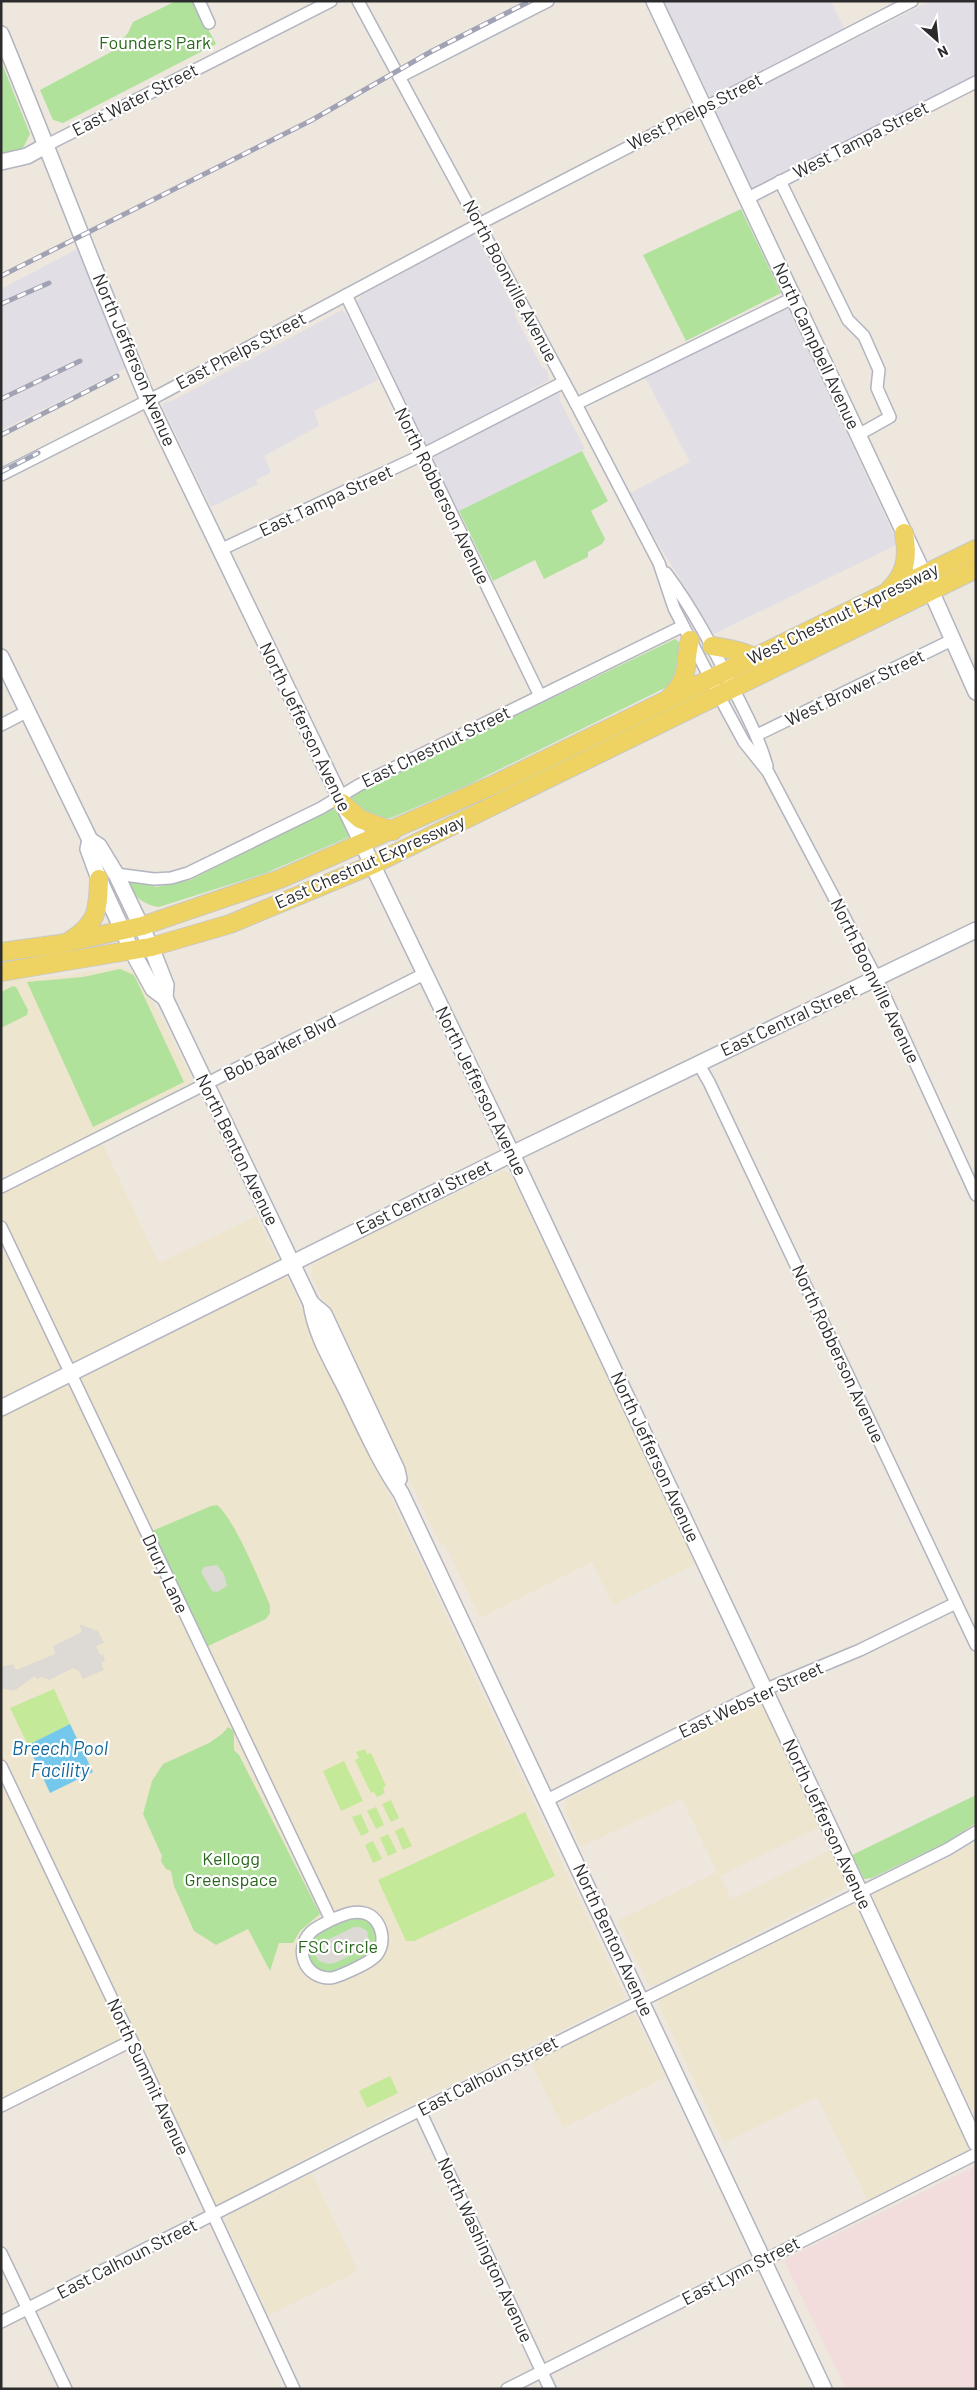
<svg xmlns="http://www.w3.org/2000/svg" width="977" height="2390" font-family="Barlow,sans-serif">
  <rect width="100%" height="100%" fill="#ede7de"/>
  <g fill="#e1dee6">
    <polygon points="662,1 831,1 844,28 710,97"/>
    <polygon points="931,1 976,1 976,78 754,188 749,188 717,117 715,112 719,108"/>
    <polygon points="473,235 479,241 515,310 515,316 542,367 547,370 549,380 530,390 518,402 426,445 357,302 362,295"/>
    <polygon points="79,248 126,368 1,430 1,289"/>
    <polygon points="786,307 790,311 898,544 714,634 648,527 630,493 690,462 645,377"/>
    <polygon points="342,310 348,317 378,380 314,411 319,426 264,456 271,472 256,480 258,484 211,507 163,408 163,403 174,400"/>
    <polygon points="556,391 560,394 559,399 585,449 456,513 430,456"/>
  </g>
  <g fill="#eee5ce">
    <polygon points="120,966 133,971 136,974 159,1013 194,1083 97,1132 159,1263 256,1216 290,1283 625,1997 623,2000 369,2125 206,2211 125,2040 1,2097 1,981 68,975"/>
    <polygon points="502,1171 506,1171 511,1175 696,1564 613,1605 592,1562 480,1618 445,1544 441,1546 312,1277 312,1267 318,1260"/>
    <polygon points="756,1703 760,1704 766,1711 820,1827 720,1876 732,1899 831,1850 846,1881 844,1889 656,1985 649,1985 617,1921 717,1872 682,1799 581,1847 564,1809 566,1800 658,1751"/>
    <polygon points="976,1841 976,2119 874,1902 873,1895 879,1889 951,1856"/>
    <polygon points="851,1904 859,1909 967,2140 968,2146 967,2150 956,2158 868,2201 817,2097 724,2143 657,2002 663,1995"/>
    <polygon points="631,2013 635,2016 666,2077 563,2128 531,2063"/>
    <polygon points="312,2173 358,2271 269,2315 225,2221 233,2212"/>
  </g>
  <polygon fill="#f3dcdc" points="976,2166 976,2389 846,2389 784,2260"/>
  <g fill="#b1e29c">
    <polygon points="176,1 193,1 216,44 63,123 53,120 40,90 111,52 128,33 133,22"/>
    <polygon points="1,61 30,134 22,150 1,153"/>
    <polygon points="741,209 781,293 686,341 643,255"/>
    <polygon points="582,451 608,501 591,511 605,539 602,544 588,552 588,557 544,579 535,560 493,581 459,511"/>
    <path d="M675,639L679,642L681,673L667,687L468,785L391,818C372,821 365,814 351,801L352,794Z"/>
    <path d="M331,809H334L339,813L349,837L266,873L159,907C144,905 135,897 126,884L128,878L156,887L190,880Z"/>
    <polygon points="120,969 134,975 184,1082 93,1127 27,982 83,977"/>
    <polygon points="13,986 16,987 28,1010 27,1015 1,1028 1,992"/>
    <path d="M217,1505C236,1521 259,1581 270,1605V1613L266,1619L208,1646L152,1531L211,1506Z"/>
    <polygon points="228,1727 234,1731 234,1750 239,1755 320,1914 300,1931 293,1943 279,1943 270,1971 248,1929 216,1945 194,1931 174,1886 171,1871 166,1869 161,1861 162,1856 143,1814 152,1781 163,1764 209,1743 222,1734"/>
    <polygon points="976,1795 976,1823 947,1842 872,1878 864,1879 852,1855"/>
    <path d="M359,1918C368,1921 373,1923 375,1932C377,1939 377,1945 373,1951C369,1957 360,1960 353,1963C340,1969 318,1982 309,1962C307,1958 308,1951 307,1946C317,1932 341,1919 359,1918Z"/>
  </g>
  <g fill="#c4e998">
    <polygon points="54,1689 70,1724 28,1745 10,1708"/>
    <polygon points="365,1749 367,1754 371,1753 386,1786 383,1788 385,1793 377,1797 374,1792 371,1793 355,1760 359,1758 356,1752"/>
    <polygon points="344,1761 363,1801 341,1811 323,1771"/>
    <polygon points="391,1800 399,1818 391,1822 382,1804"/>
    <polygon points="376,1807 384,1825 376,1829 367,1811"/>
    <polygon points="525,1812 555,1876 414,1941 406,1941 378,1880"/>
    <polygon points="361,1814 369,1832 361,1836 352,1817"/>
    <polygon points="403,1827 412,1846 403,1850 395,1831"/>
    <polygon points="388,1834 397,1852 388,1856 380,1838"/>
    <polygon points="373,1841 382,1859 373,1863 365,1845"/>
    <polygon points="390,2076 398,2093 367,2108 359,2091"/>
  </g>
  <g fill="#dddad5">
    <polygon points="217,1565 224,1574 227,1586 217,1592 212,1591 201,1572 204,1567"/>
    <polygon points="79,1624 98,1631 104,1643 96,1646 100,1655 103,1654 105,1661 101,1663 104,1670 83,1679 79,1671 73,1668 49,1680 42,1677 37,1679 35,1676 14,1691 1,1688 1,1667 13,1664 16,1670 55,1654 53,1646 82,1632"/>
    <polygon points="354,1927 360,1927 367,1931 369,1942 365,1948 335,1963 328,1964 319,1961 315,1955 317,1945"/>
  </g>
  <polygon fill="#74c8ec" points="70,1724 93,1772 50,1793 28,1745"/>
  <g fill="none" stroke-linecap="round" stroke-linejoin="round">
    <g stroke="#b2b4bf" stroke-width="14">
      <g id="street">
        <polyline points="199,1 209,23"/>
        <polyline points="358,1 576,404 659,563 674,608 725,707 744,742 768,772 877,979 976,1195"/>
        <polyline points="399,77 548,1"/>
        <polyline points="47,145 331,1"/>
        <polyline points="780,181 848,320 864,336 879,370 877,388 890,417 858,435"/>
        <polyline points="746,199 976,82"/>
        <polyline points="346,295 540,696"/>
        <polyline points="576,404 793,298"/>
        <polyline points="1,475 161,394 479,224 912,1"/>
        <polyline points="220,550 422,455 564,382"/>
        <path d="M666,573C693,609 713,648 733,688C746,714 759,738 767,766"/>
        <polyline points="1,725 28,711"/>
        <polyline points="757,735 952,640"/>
        <polyline points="116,874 154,879 171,878 188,873 321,808 359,785 683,626"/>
        <polyline points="698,1063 709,1082 976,1645"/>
        <polyline points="1,1187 424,974"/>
        <path d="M1,1227L331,1920C324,1924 316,1927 311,1932C293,1950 305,1978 330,1978C337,1978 366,1964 372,1959C389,1948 383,1917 364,1913C352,1910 341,1916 331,1920"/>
        <polyline points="1,1766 143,2064 294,2389"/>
        <polyline points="547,1800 764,1690 860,1650 956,1603"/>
        <polyline points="1,2106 131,2041"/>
        <polyline points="420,2111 550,2389"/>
        <polyline points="1,2253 66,2389"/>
        <polyline points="1,2322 374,2133 948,1849 976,1832"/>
        <polyline points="507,2389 976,2154"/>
      </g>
    </g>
    <g stroke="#b2b4bf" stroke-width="18">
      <g id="secondary">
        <polyline points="654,1 924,575 976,692"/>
        <path d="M1,34C51,155 97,279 148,400L512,1154L860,1892L976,2143"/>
        <polyline points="1,162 27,156 47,145"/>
        <polyline points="1,657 90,840 99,846 116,874 151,947 166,985 165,998"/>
        <path d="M90,840L88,849L99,879L132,951L153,989L165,998L311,1303C315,1334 333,1363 347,1391C364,1426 379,1461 401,1493L824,2389"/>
        <polyline points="311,1303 324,1314 397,1470 399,1479"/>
        <polyline points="1,1408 522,1149 976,930"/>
      </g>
    </g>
    <g stroke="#c8c8c8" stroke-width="20">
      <g id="primary">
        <path d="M889,590C907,573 908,555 904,533"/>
        <path d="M712,646C725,648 744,652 754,657"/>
        <path d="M671,696C692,673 683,666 690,640"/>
        <polyline points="342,803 360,819 393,831"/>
        <path d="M71,940C98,923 98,909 99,879"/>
        <polyline points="1,952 60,944 142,926 280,879 493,785 976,549"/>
        <polyline points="1,972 151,947 230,924 372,865 976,569"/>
      </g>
    </g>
    <use href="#street" stroke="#fff" stroke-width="11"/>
    <use href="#secondary" stroke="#fff" stroke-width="15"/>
    <use href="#primary" stroke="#eed362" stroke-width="18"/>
    <g stroke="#a1a3b5" stroke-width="5">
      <g id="rail">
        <polyline points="1,276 312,120 432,51 530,1"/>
        <polyline points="1,304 49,283"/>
        <polyline points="1,399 80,361"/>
        <polyline points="1,435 117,376"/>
        <polyline points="1,472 38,453"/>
      </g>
    </g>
    <use href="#rail" stroke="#fff" stroke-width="3" stroke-dasharray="9" stroke-linecap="butt"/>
  </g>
  <g text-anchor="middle" stroke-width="4.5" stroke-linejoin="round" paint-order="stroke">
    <g font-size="18" fill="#29681c" stroke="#fff">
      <text x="155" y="49">Founders Park</text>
      <text x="231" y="1865">Kellogg<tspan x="231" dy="21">Greenspace</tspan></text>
      <text x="338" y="1953">FSC Circle</text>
    </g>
    <g font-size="18" fill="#2c2c2c" stroke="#fff">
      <text transform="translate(135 100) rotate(-27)" y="6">East Water Street</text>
      <text transform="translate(695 112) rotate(-27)" y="6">West Phelps Street</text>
      <text transform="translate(861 140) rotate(-27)" y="6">West Tampa Street</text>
      <text transform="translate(510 281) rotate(62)" y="6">North Boonville Avenue</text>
      <text transform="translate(816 346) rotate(65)" y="6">North Campbell Avenue</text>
      <text transform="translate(241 351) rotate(-28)" y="6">East Phelps Street</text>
      <text transform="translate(134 360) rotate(67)" y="6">North Jefferson Avenue</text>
      <text transform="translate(442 496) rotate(64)" y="6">North Robberson Avenue</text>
      <text transform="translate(326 501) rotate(-25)" y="6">East Tampa Street</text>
      <text transform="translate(843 614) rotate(-26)" y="6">West Chestnut Expressway</text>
      <text transform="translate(855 688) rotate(-26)" y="6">West Brower Street</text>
      <text transform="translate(305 727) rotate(64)" y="6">North Jefferson Avenue</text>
      <text transform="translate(436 747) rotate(-26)" y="6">East Chestnut Street</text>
      <text transform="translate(370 862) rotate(-24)" y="6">East Chestnut Expressway</text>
      <text transform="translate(875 981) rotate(64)" y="6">North Boonville Avenue</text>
      <text transform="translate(789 1020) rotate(-25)" y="6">East Central Street</text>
      <text transform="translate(280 1048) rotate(-27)" y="6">Bob Barker Blvd</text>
      <text transform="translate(481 1091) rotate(64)" y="6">North Jefferson Avenue</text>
      <text transform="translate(237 1150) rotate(64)" y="6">North Benton Avenue</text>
      <text transform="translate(424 1197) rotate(-26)" y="6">East Central Street</text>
      <text transform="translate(838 1354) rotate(65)" y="6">North Robberson Avenue</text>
      <text transform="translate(655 1457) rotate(65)" y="6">North Jefferson Avenue</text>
      <text transform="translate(165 1574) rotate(65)" y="6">Drury Lane</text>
      <text transform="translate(751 1700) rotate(-25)" y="6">East Webster Street</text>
      <text transform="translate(827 1824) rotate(65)" y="6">North Jefferson Avenue</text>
      <text transform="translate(613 1940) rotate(65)" y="6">North Benton Avenue</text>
      <text transform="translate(488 2076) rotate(-27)" y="6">East Calhoun Street</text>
      <text transform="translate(148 2077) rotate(65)" y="6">North Summit Avenue</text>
      <text transform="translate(485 2250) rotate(65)" y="6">North Washington Avenue</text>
      <text transform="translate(127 2259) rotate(-27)" y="6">East Calhoun Street</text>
      <text transform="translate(741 2271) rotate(-27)" y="6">East Lynn Street</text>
    </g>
    <g font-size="19" font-style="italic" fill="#10669b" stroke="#fff">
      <text x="60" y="1755">Breech Pool<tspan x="60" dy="22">Facility</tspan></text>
    </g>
  </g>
  <rect width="977" height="2390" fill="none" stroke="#2c2c2c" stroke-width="5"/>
  <g transform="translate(937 40) rotate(153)" stroke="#ffffff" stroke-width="4" paint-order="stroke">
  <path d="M0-4L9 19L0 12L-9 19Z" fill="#2c2c2c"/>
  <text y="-8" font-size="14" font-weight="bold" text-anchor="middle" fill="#2c2c2c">N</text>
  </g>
</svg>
